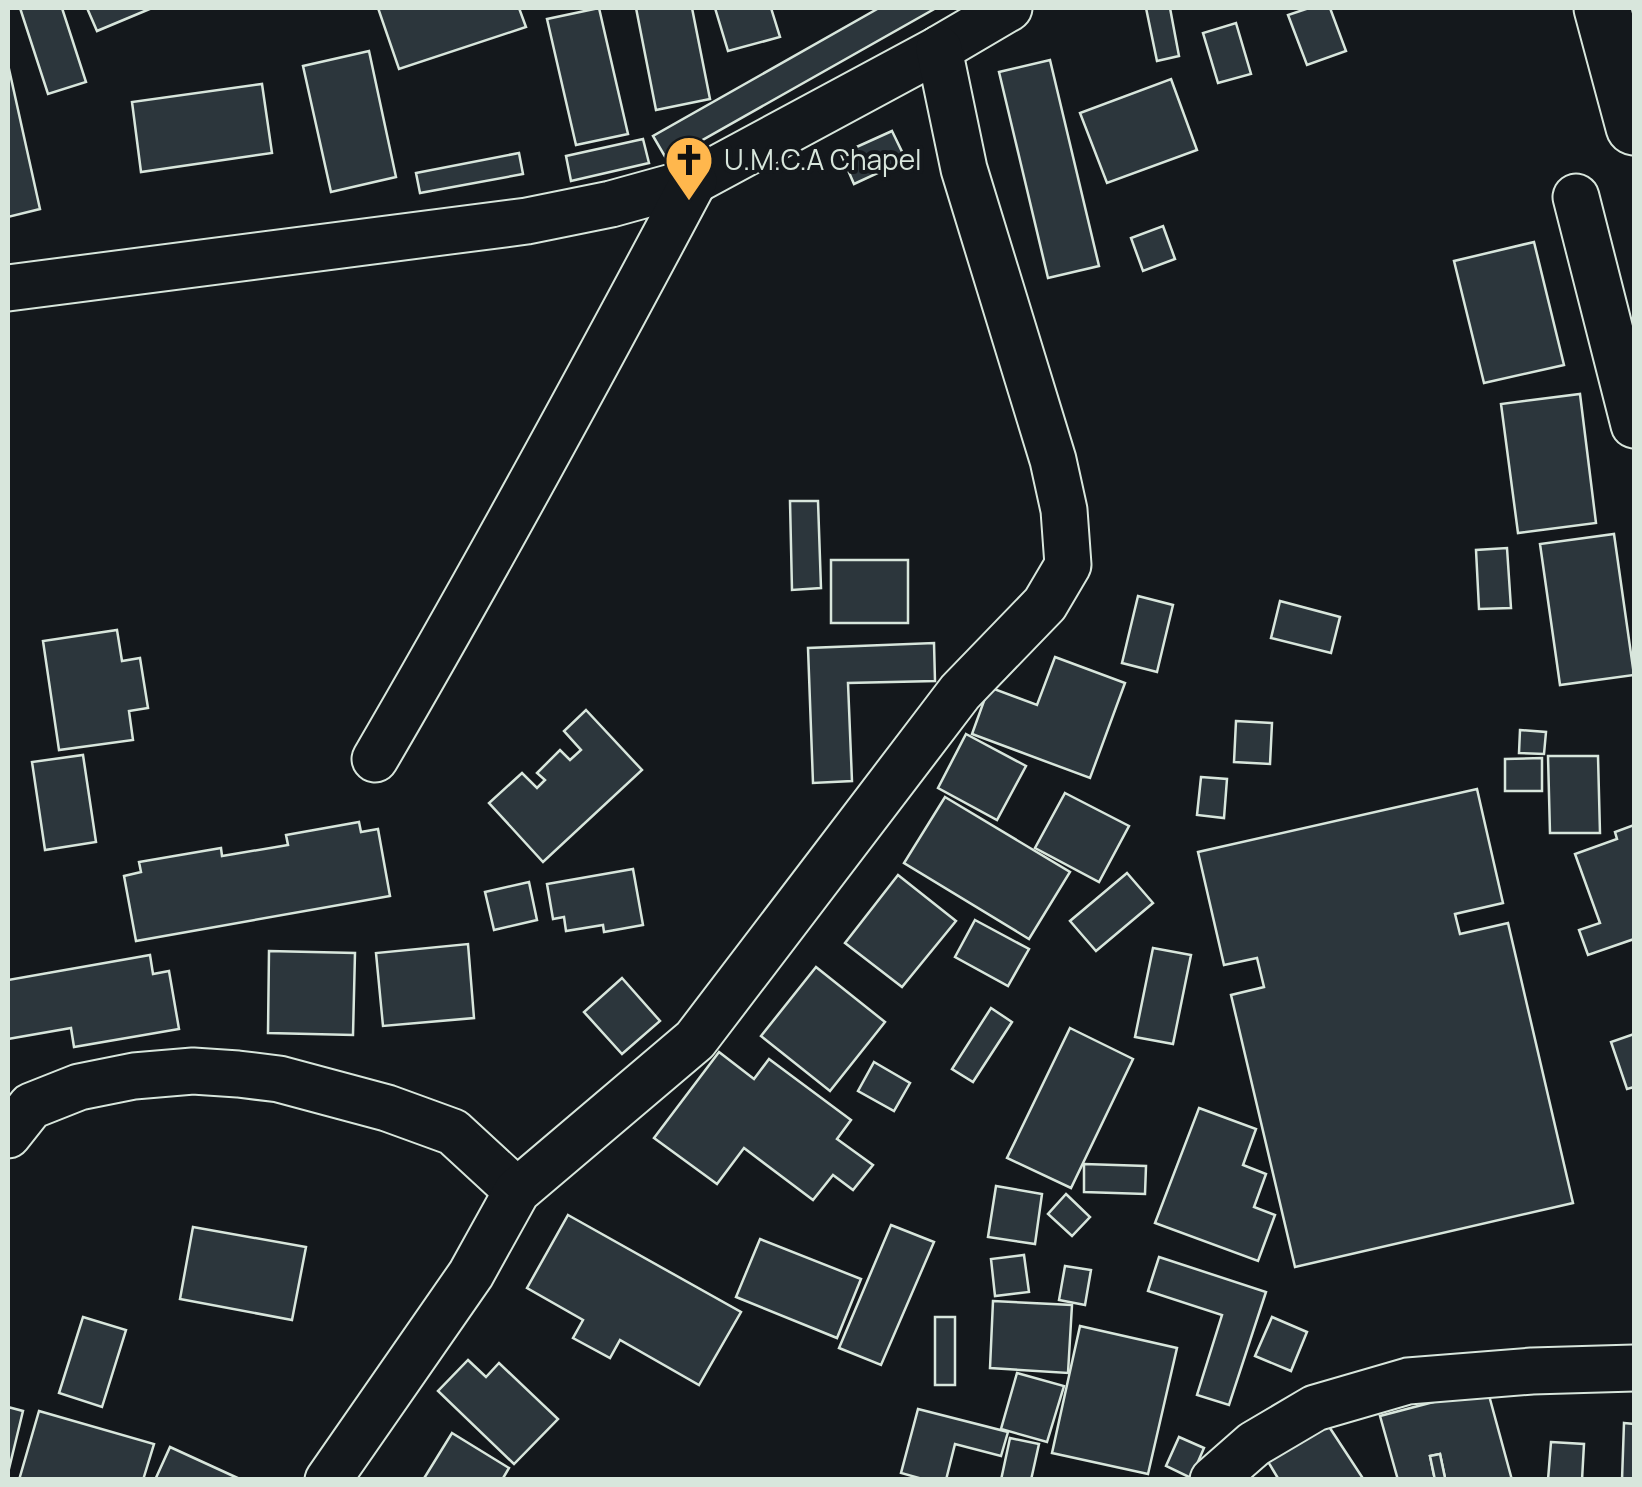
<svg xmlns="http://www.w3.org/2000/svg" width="1642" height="1487" font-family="Manrope,sans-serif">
  <rect width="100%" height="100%" fill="#14181c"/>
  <g fill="#2c363c" stroke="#d8e6dc" stroke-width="2.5">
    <polygon points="20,8 62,8 86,82 48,94"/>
    <polygon points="87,8 152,8 97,31"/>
    <polygon points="378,8 519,8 526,27 399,69"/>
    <polygon points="599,8 628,134 576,145 547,19"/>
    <polygon points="636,8 692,8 710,99 656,110"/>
    <polygon points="715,8 771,8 780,37 728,51"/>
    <polygon points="879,8 936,8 667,160 653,136"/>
    <polygon points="1146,8 1170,8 1179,56 1157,61"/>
    <polygon points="1309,8 1330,8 1346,51 1307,65 1288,15"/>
    <polygon points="1236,23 1251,74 1218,83 1203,33"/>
    <polygon points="369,51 396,177 331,192 303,66"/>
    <polygon points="1050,60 1099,266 1048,278 999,72"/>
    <polygon points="9,69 40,209 8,217 8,70"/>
    <polygon points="1171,79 1197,150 1107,183 1080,113"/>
    <polygon points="262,84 272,153 141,172 132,102"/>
    <polygon points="892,131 906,160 854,184 841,154"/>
    <polygon points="643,139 649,163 571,181 566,156"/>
    <polygon points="519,153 523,174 420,193 416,173"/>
    <polygon points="1163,226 1175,259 1143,271 1131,238"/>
    <polygon points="1534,242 1564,365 1484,383 1454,261"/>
    <polygon points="1580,394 1596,523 1518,533 1501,404"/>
    <polygon points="790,501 818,501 821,588 792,590"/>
    <polygon points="1614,534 1634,675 1560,685 1540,544"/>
    <polygon points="1507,548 1511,608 1479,609 1476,550"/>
    <rect x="831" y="560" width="77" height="63"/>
    <polygon points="1138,596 1173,605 1157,672 1122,663"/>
    <polygon points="1280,601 1340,617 1331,653 1271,638"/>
    <polygon points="117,630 122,661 140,658 148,708 129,711 133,740 59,750 43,641"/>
    <polygon points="934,643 935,681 848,683 852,781 813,783 808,648"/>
    <polygon points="1055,657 1125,683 1090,778 972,734 989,687 1037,705"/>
    <polygon points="586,710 642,770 543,862 489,803 522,773 537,788 545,780 537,773 560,750 570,760 581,750 564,731"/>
    <polygon points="1236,721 1272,723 1270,764 1234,762"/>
    <polygon points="1520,730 1546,732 1544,754 1519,753"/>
    <polygon points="966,734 1026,766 997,820 938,788"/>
    <polygon points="83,755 96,842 45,850 32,762"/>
    <polygon points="1548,756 1598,756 1600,833 1550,833"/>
    <polygon points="1542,758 1542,791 1505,791 1505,759"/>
    <polygon points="1201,777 1227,779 1224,818 1197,815"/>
    <polygon points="1477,789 1503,903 1455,914 1460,934 1508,923 1573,1203 1295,1267 1231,995 1264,987 1257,958 1224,965 1198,852"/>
    <polygon points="1065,793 1129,826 1099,882 1035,848"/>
    <polygon points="945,797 1070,872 1029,939 904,863"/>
    <polygon points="359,822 361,832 378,829 390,896 136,941 124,876 141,872 139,862 221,848 222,856 288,845 286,835"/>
    <polygon points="1634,825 1634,939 1588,955 1579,930 1600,923 1575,854 1617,839 1615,832"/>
    <polygon points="633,869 643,925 604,932 603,925 566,931 564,917 553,919 547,884"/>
    <polygon points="1127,873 1153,903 1096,951 1070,921"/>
    <polygon points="898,875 956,921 902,987 845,943"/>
    <polygon points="529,882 537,920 494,930 485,892"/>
    <polygon points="975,920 1029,949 1008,986 955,957"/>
    <polygon points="468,944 474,1018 383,1026 376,953"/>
    <polygon points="1153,948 1191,955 1173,1044 1135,1037"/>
    <polygon points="269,951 355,953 353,1035 268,1033"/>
    <polygon points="150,955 153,974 169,971 179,1029 74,1047 71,1028 8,1039 8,980"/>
    <polygon points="816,967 885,1022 830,1091 761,1036"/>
    <polygon points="622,978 660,1021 622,1054 584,1012"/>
    <polygon points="991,1008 1012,1022 973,1082 952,1069"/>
    <polygon points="1070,1028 1133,1059 1071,1188 1007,1158"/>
    <polygon points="1634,1034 1634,1087 1627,1089 1611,1042"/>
    <polygon points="719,1052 754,1079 769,1059 851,1120 837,1139 873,1165 853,1190 833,1175 813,1200 744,1148 717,1184 654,1138"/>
    <polygon points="874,1062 910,1083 894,1111 858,1091"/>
    <polygon points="1199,1108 1256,1129 1243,1165 1266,1174 1254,1207 1275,1215 1258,1261 1155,1223"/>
    <polygon points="1084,1164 1146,1166 1145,1194 1084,1192"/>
    <polygon points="996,1186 1042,1194 1035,1244 988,1237"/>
    <polygon points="1066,1194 1090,1217 1072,1236 1048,1214"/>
    <polygon points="568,1215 741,1312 699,1385 620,1340 610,1358 573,1338 583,1320 527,1288"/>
    <polygon points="891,1225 934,1242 881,1365 839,1348"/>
    <polygon points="193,1227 306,1247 292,1320 180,1299"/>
    <polygon points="760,1239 861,1279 837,1338 736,1297"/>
    <polygon points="1024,1255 1029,1292 995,1296 991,1259"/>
    <polygon points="1159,1257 1266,1292 1229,1405 1197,1395 1222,1315 1148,1291"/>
    <polygon points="1065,1266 1091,1270 1085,1305 1059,1300"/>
    <polygon points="993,1301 1072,1305 1068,1373 990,1368"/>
    <polygon points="83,1317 126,1330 102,1407 59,1393"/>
    <rect x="935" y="1317" width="20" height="68"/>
    <polygon points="1272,1317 1307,1332 1291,1371 1255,1356"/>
    <polygon points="1080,1326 1177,1348 1148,1474 1052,1453"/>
    <polygon points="468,1360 486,1377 499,1363 558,1419 514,1464 438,1391"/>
    <polygon points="1017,1373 1064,1386 1047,1442 1001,1429"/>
    <polygon points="1487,1388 1512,1480 1439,1480 1445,1478 1440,1454 1430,1456 1435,1480 1398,1480 1380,1416"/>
    <polygon points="8,1407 23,1411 8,1473"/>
    <polygon points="918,1409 1008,1432 1001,1456 955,1444 946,1480 926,1480 901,1473"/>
    <polygon points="39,1411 154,1444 143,1480 19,1480"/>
    <polygon points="1326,1422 1364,1480 1279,1480 1267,1460"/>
    <polygon points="1624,1423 1634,1424 1634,1480 1622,1480"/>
    <polygon points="452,1433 509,1468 502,1480 423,1480"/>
    <polygon points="1179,1437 1204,1448 1191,1478 1166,1466"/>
    <polygon points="1010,1438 1039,1444 1031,1480 1001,1480"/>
    <polygon points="1551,1442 1584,1444 1582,1480 1548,1480"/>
    <polygon points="170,1447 242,1480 155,1480"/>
    <polygon points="1440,1454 1445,1478 1435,1480 1430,1456"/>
  </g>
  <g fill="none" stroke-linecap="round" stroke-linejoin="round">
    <g stroke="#d8e6dc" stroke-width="49">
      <g id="minor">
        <polyline points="1576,197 1634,425"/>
        <polyline points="8,288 527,221 611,204 694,181 939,49 1009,8"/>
        <path d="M375,759C486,569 591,375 694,181"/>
        <polyline points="8,1135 31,1106 79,1087 134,1076 193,1071 238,1074 279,1079 387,1108 453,1132 517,1191"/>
        <polyline points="328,1480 471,1274 517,1191 695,1040 960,692 1045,604 1068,565 1064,510 1053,460 964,169 939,49"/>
        <polyline points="1213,1480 1254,1444 1315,1408 1408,1381 1532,1371 1634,1368"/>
      </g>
    </g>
    <g stroke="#d8e6dc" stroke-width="59">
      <polyline id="highway" points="1602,8 1634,127"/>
    </g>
    <use href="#minor" stroke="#14181c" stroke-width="45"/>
    <use href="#highway" stroke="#14181c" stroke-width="55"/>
  </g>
  <defs>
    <g id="church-pin" transform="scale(2.5)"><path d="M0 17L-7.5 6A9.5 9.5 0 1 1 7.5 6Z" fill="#ffb74d" stroke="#14181c"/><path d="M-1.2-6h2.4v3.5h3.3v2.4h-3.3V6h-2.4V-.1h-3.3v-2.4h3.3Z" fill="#111"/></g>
  </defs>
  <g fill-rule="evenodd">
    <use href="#church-pin" x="689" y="160"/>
  </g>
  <g text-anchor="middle" stroke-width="8" stroke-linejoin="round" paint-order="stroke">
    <g font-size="28" fill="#d8e6dc" stroke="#14181c" text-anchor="start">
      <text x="724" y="170">U.M.C.A Chapel</text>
    </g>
  </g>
  <rect width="1642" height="1487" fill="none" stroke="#d8e6dc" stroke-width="20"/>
</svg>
